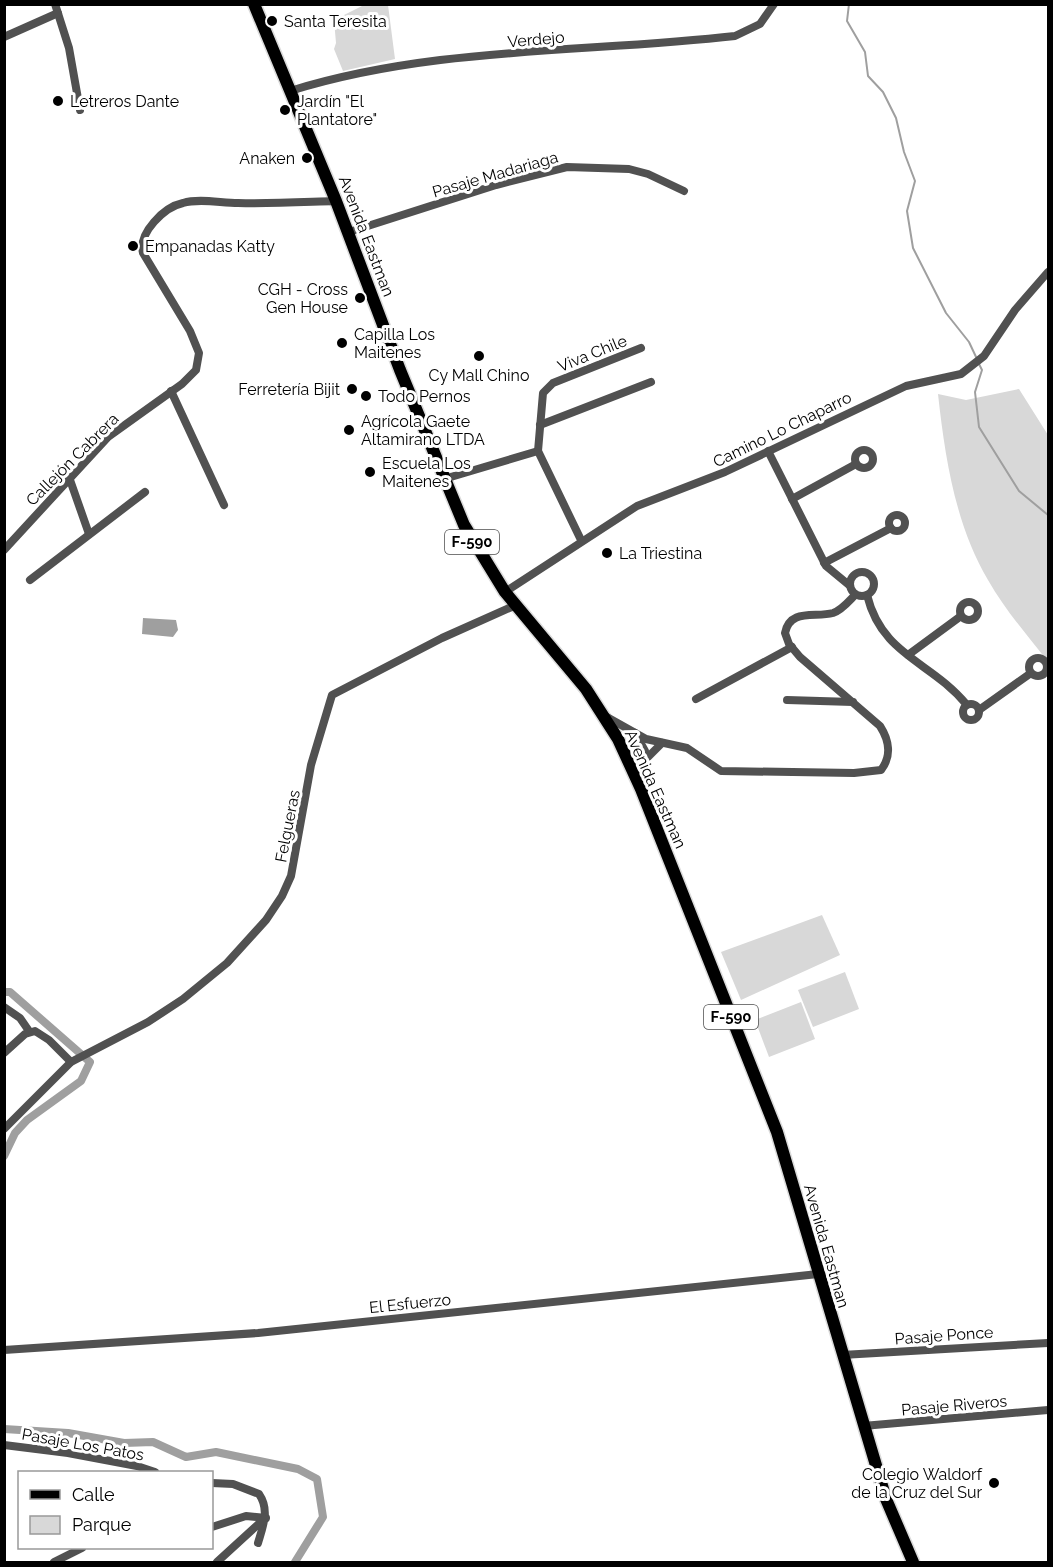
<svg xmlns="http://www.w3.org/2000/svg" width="1053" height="1567" font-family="Raleway,sans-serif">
  <rect width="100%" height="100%" fill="#fff"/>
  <g fill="#d8d8d8">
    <polygon points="364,5 388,5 395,59 343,71 334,49 336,43 334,20"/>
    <path d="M1019,389L1048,435V662C1028,636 1005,610 988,580C955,524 945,457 938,394L966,400Z"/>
    <polygon points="822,915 840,955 741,1000 721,952"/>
    <polygon points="845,972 859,1009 813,1027 798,990"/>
    <polygon points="801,1002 815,1039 769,1057 755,1020"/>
  </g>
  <polygon fill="#9f9f9f" points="143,618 176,620 178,630 173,637 142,634"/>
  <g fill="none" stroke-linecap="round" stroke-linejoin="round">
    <g stroke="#9f9f9f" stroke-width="2">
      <polyline points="849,4 847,21 865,52 868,76 883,92 896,118 904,152 915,181 907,211 913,248 946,313 969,342 977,359"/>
      <polyline points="979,364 982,370 975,392 979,427 1019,491 1048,515"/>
    </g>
    <g stroke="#9f9f9f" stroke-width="8">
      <polyline points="4,992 10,992 90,1062 81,1081 27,1120 15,1133 4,1156"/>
      <polyline points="4,1429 68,1433 124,1443 153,1442 186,1457 216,1452 298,1469 317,1479 323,1517 295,1562"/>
    </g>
    <g stroke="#dbdbdb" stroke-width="15">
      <polyline id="primary" points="254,4 336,201 400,370 464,525 505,592 586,689 618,739 641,789 777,1132 886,1499 913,1562"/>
    </g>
    <g stroke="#515151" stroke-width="8">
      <polyline points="55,4 69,48 80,110"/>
      <polyline points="4,37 58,13"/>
      <path d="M290,91C434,46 587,53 735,36L760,24L774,4"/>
      <polyline points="349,232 496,185 567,167 629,169 648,174 684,191"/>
      <polyline points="171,391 224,505"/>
      <polyline points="540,425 651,382"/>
      <circle cx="864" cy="459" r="9"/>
      <polyline points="768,451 826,566 849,585"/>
      <polyline points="69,477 89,534"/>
      <polyline points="444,479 538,451"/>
      <polyline points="792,499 856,464"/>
      <circle cx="897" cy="523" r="8"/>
      <polyline points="581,540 538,451 543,393 553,383 641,348"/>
      <path d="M4,550L108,437L182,384L196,370L199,353L190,331L143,253C138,233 164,207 183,203C199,198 221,203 238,203C271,204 304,202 336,201"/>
      <polyline points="824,563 891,528"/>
      <circle cx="862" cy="584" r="12"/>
      <polyline points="30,580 145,492"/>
      <polyline points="505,592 637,506 725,472 906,386 961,374 984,356 1015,310 1048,272"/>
      <path d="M867,595C882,656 931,661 967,705"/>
      <circle cx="969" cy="611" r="9"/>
      <polyline points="908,655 961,616"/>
      <circle cx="1038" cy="667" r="9"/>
      <polyline points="696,699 792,647"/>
      <polyline points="787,700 853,702"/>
      <circle cx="971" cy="712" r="8"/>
      <polyline points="979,710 1031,673"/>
      <path d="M605,716L646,739L687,748L721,771L854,773L881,770C892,756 889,740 880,726L800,657L789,644L785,633C790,608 815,618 833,613C842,610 849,601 855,595"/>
      <polyline points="635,733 645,751 640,783"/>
      <polyline points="645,760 662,743"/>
      <polyline points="4,1007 20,1018 29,1031"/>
      <polyline points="4,1053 25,1034 35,1031 49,1040 71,1062"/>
      <polyline points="4,1129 71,1062 148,1022 183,999 227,963 266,920 282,896 291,876 311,765 332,695 442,638 516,605"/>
      <polyline points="4,1350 258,1333 818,1274"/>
      <polyline points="842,1355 1048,1343"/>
      <polyline points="863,1426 1048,1410"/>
      <polyline points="4,1445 68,1453 137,1466 155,1472"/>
      <path d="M212,1483L233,1484L259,1494C270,1510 263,1526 258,1543"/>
      <polyline points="212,1527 246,1516 266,1518"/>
      <polyline points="54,1562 82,1548"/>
      <polyline points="217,1562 264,1519"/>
    </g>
    <use href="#primary" stroke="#000" stroke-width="12"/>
  </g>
  <g fill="#000" stroke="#fff" stroke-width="2">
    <circle cx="272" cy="21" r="6"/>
    <circle cx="58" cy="101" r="6"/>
    <circle cx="285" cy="110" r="6"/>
    <circle cx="307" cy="158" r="6"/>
    <circle cx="133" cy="246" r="6"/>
    <circle cx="360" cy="298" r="6"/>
    <circle cx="342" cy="343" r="6"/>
    <circle cx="479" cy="356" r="6"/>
    <circle cx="352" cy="389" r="6"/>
    <circle cx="366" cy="396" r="6"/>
    <circle cx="349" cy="430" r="6"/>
    <circle cx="370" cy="472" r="6"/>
    <circle cx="607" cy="553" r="6"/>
    <circle cx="994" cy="1483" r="6"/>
  </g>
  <g text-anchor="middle" stroke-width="6" stroke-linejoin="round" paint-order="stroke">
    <g fill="#fff" stroke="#4c4c4c" stroke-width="1.5">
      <rect x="445" y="530" width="54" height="24" rx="4.5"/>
      <rect x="704" y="1005" width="54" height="24" rx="4.5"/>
    </g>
    <g font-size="15" font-weight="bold" fill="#000">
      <text x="472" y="547">F-590</text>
      <text x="731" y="1022">F-590</text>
    </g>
    <g font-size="16" fill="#000" stroke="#fff" text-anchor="start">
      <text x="284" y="27">Santa Teresita</text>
      <text x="70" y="107">Letreros Dante</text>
      <text x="297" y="107">Jardín "El<tspan x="297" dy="18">Plantatore"</tspan></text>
      <text x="295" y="164" text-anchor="end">Anaken</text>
      <text x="145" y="252">Empanadas Katty</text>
      <text x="348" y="295" text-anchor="end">CGH - Cross<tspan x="348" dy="18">Gen House</tspan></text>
      <text x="354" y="340">Capilla Los<tspan x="354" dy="18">Maitenes</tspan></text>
      <text x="479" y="381" text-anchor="middle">Cy Mall Chino</text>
      <text x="340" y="395" text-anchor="end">Ferretería Bijit</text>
      <text x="378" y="402">Todo Pernos</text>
      <text x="361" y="427">Agrícola Gaete<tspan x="361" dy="18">Altamirano LTDA</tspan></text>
      <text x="382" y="469">Escuela Los<tspan x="382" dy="18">Maitenes</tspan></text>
      <text x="619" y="559">La Triestina</text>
      <text x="982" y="1480" text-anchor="end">Colegio Waldorf<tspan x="982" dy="18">de la Cruz del Sur</tspan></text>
    </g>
    <g font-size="16" fill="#000" stroke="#fff">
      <text transform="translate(536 39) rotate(-5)" y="6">Verdejo</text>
      <text transform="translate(495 174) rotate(-16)" y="6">Pasaje Madariaga</text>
      <text transform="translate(367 236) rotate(69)" y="6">Avenida Eastman</text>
      <text transform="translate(592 353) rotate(-22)" y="6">Viva Chile</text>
      <text transform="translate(782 429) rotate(-26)" y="6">Camino Lo Chaparro</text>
      <text transform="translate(72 459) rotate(-45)" y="6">Callejón Cabrera</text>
      <text transform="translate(656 789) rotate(66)" y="6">Avenida Eastman</text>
      <text transform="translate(287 826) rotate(-79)" y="6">Felgueras</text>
      <text transform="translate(827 1246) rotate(74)" y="6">Avenida Eastman</text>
      <text transform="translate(410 1303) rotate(-6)" y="6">El Esfuerzo</text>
      <text transform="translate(944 1335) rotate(-4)" y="6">Pasaje Ponce</text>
      <text transform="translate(954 1405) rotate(-5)" y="6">Pasaje Riveros</text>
      <text transform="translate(83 1444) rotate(10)" y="6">Pasaje Los Patos</text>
    </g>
  </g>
  <rect width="1053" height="1567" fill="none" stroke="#000000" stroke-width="12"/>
  <rect x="18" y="1471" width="195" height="78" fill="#ffffff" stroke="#999999" stroke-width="1.5"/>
  <rect x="30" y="1490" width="30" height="9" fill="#000000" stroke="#999999" stroke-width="1.5"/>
  <text x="72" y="1501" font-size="18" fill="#000000">Calle</text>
  <rect x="30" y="1516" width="30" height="18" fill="#d8d8d8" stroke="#999999" stroke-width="1.5"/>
  <text x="72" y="1531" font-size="18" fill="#000000">Parque</text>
</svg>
